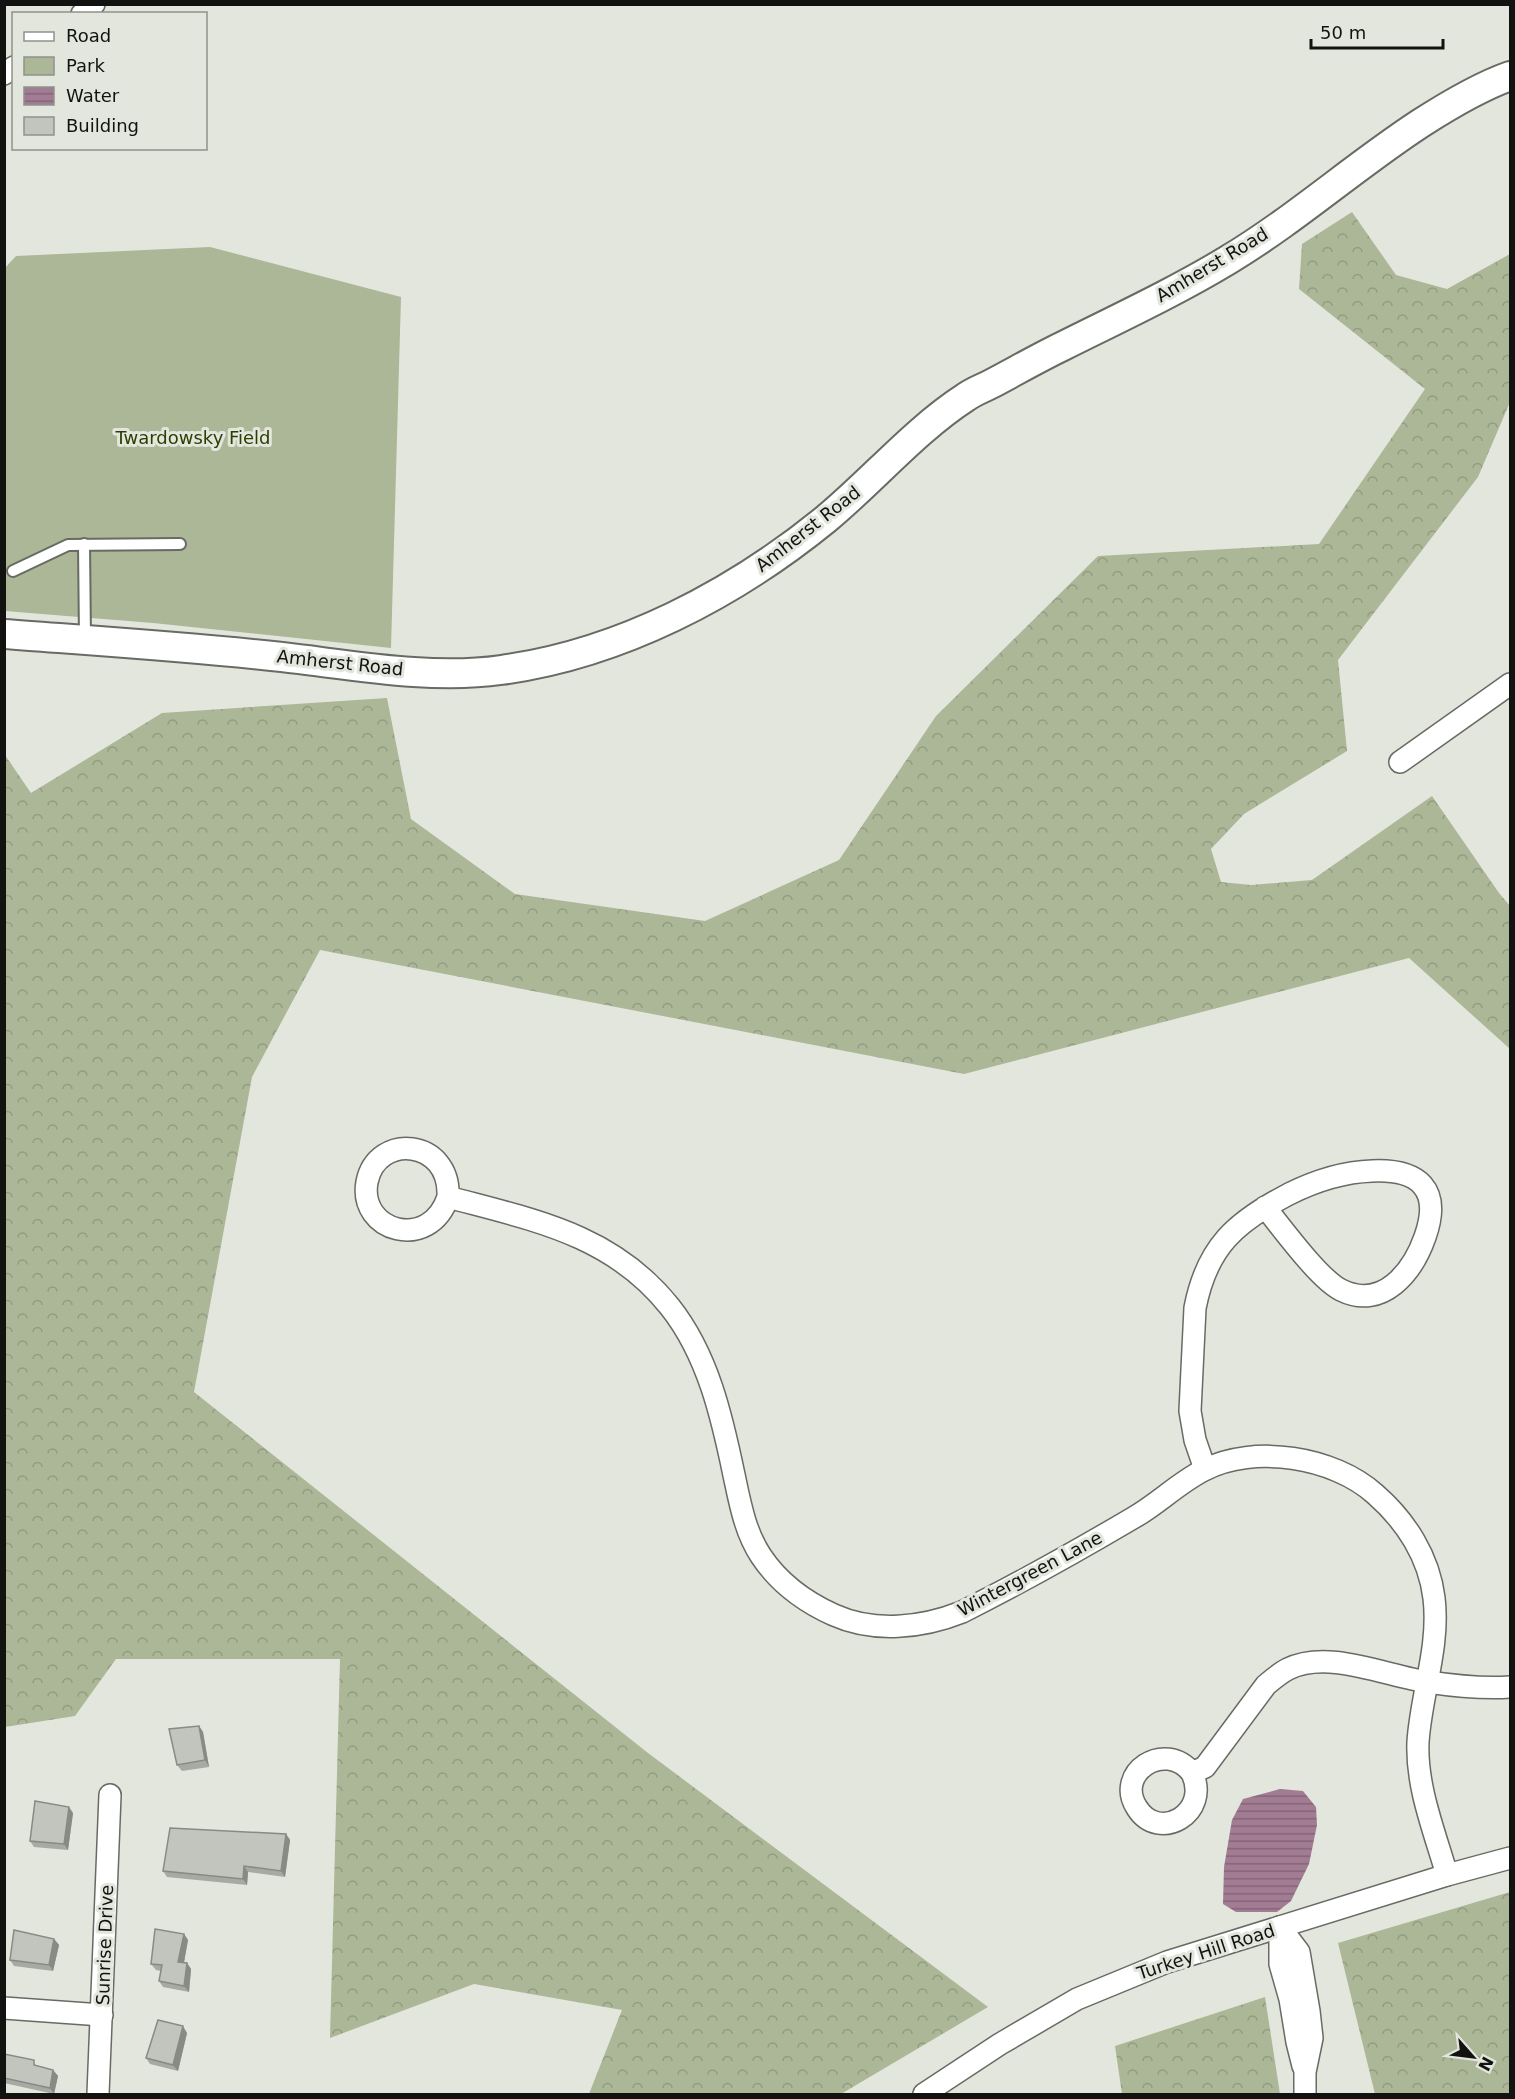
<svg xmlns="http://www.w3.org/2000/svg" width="1515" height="2099" font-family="'DejaVu Sans',sans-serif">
  <defs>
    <pattern id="forest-crowns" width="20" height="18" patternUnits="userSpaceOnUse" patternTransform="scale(1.5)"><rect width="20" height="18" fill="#abb796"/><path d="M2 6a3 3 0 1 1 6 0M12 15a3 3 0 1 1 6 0" fill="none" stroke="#929c80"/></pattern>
    <pattern id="water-rules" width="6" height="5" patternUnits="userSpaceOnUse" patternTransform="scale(1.5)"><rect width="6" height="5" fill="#a27c93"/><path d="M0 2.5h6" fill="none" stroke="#836477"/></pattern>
  </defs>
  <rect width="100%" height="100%" fill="#e3e6dd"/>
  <g fill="url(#forest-crowns)">
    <polygon points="1352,212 1396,275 1447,289 1510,254 1510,402 1478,477 1338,660 1347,751 1244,814 1211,849 1221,882 1251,885 1312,880 1432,796 1499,893 1510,906 1510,1049 1409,958 964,1074 320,950 252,1077 194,1392 648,1753 988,2007 841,2094 589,2094 622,2010 474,1984 330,2038 340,1659 116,1659 75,1716 5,1727 5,755 31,793 162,713 387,698 411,819 515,894 705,921 839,860 936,716 1098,556 1319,544 1425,389 1299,289 1302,244"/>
    <polygon points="1510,1892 1510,2094 1375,2094 1338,1943"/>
    <polygon points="1265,1997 1280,2094 1122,2094 1115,2046"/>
  </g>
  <polygon fill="#abb796" points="210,247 401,297 391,648 153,623 5,611 4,269 16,256"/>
  <polygon fill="url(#water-rules)" points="1280,1789 1303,1791 1316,1807 1317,1825 1309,1864 1291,1901 1277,1912 1236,1912 1223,1904 1224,1867 1232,1820 1243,1799"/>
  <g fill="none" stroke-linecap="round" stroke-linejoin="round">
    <g stroke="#686b64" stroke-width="14">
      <g id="lane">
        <polyline points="84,544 85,640"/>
        <polyline points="13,571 68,545 180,544"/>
      </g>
    </g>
    <g stroke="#686b64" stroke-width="24">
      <g id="street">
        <polyline points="82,14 94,4"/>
        <polyline points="4,74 14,67"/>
        <polyline points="1400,762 1510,684"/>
        <path d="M448,1197C430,1252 358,1232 367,1182C377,1132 451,1139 448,1197C533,1220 612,1234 670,1307C708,1355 722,1417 734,1475C740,1503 745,1532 761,1556C779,1583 805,1602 834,1615C874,1633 922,1628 962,1612C1020,1583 1077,1551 1133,1518C1158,1504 1178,1483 1204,1470C1254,1444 1334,1457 1375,1494C1406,1521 1429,1557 1434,1598C1440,1647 1421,1694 1418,1742C1416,1787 1435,1833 1447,1875"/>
        <path d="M1205,1469L1195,1440L1190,1411L1195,1308C1207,1246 1236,1222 1289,1194C1315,1181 1343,1172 1372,1171C1419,1169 1442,1189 1425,1237C1413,1271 1383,1311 1341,1290C1319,1279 1282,1228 1265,1207"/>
        <path d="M1192,1773C1211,1813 1159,1843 1137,1808C1114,1773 1165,1739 1192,1773L1205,1767L1266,1685C1273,1679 1280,1673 1288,1669C1328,1649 1386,1676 1428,1682C1455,1686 1484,1689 1510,1687"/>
        <polyline points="1280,1927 1299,1952 1309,2011 1312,2038 1305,2072 1305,2094"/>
        <polyline points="1280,1927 1280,1964 1290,1999 1297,2042 1303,2066"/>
        <polyline points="4,2008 102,2015"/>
        <polyline points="98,2094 110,1795"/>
        <polyline points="924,2094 1000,2044 1077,1999 1167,1962 1447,1875 1510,1858"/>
      </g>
    </g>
    <g stroke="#686b64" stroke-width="32">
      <path id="secondary" d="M4,634C97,641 190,647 282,657C352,665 431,680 501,670C620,654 734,594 826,519C873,480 915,430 966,397C973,392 981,389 989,385C1014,372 1038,358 1063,346C1119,318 1175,292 1228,260C1296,219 1355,166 1421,123C1449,105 1479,87 1510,76"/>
    </g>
    <use href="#lane" stroke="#fff" stroke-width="10"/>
    <use href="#street" stroke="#fff" stroke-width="21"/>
    <use href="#secondary" stroke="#fff" stroke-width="28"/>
  </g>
  <g fill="#a7a9a3">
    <polygon points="199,1726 203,1732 209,1767 182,1771 177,1765"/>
    <polygon points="73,1813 68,1850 34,1847 30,1841"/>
    <polygon points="286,1834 290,1840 285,1877 248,1872 247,1885 167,1877 163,1871"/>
    <polygon points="184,1934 188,1940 184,1962 187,1963 191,1969 189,1992 163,1987 159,1981 161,1971 156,1970 151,1964"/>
    <polygon points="54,1939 59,1945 53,1971 14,1966 10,1960"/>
    <polygon points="187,2033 178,2071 150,2064 146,2058"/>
    <polygon points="4,2054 39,2066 53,2070 58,2076 54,2094 4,2083"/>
  </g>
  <g fill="#888a84">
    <polygon points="199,1726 203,1732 209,1767 205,1760"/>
    <polygon points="69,1807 73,1813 68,1850 64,1844"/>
    <polygon points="286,1834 290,1840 285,1877 281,1871"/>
    <polygon points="244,1866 248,1872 247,1885 243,1879"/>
    <polygon points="184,1934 188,1940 183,1968 178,1962"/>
    <polygon points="54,1939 59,1945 53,1971 49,1965"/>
    <polygon points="187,1963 191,1969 189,1992 184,1986"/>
    <polygon points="183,2026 187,2033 178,2071 173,2065"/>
    <polygon points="53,2070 58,2076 54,2094 50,2088"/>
  </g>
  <g fill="#c2c5bd" stroke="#888a84" stroke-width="1.5">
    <polygon points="199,1726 205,1760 177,1765 169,1729"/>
    <polygon points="35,1801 69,1807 64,1844 30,1841"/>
    <polygon points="170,1828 286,1834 281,1871 244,1866 243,1879 163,1871"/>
    <polygon points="155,1929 184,1934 178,1962 187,1963 184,1986 159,1981 162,1965 151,1964"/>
    <polygon points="14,1930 54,1939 49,1965 10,1960"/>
    <polygon points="158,2020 183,2026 173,2065 146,2058"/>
    <polygon points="4,2054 34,2060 34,2065 53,2070 50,2088 4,2078"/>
  </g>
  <g text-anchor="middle" stroke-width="6" stroke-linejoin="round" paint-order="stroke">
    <g font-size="18" fill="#121310" stroke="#e3e6dd">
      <text transform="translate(1212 265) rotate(-31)" y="6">Amherst Road</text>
      <text transform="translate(808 529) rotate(-38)" y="6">Amherst Road</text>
      <text transform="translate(340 663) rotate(6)" y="6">Amherst Road</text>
      <text transform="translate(1030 1574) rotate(-28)" y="6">Wintergreen Lane</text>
      <text transform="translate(105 1945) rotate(-88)" y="6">Sunrise Drive</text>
      <text transform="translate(1206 1952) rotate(-18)" y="6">Turkey Hill Road</text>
    </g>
    <g font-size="18" fill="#2e3e00" stroke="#e3e6dd">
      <text x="193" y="444">Twardowsky Field</text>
    </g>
  </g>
  <rect width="1515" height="2099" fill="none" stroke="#121310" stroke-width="12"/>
  <rect x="12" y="12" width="195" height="138" fill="#e3e6dd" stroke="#8f928b" stroke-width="1.5"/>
  <rect x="24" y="32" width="30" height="9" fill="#ffffff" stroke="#8f928b" stroke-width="1.5"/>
  <text x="66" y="42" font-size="18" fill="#121310">Road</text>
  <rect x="24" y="57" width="30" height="18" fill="#abb796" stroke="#8f928b" stroke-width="1.5"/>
  <text x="66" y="72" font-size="18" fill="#121310">Park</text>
  <rect x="24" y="87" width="30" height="18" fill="url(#water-rules)" stroke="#8f928b" stroke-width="1.5"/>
  <text x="66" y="102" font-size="18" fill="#121310">Water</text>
  <rect x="24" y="117" width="30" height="18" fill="#c2c5bd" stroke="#8f928b" stroke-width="1.5"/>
  <text x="66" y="132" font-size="18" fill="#121310">Building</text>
  <g transform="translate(1473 2057) rotate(118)" stroke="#e3e6dd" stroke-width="4.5" paint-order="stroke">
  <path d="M0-4.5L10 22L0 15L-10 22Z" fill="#121310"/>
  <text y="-9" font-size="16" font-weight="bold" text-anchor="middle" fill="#121310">N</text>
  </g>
  <path d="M1311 39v9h132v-9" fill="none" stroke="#121310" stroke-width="3"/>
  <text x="1320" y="39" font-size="18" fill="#121310" stroke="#e3e6dd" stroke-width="4.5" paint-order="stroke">50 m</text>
</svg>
